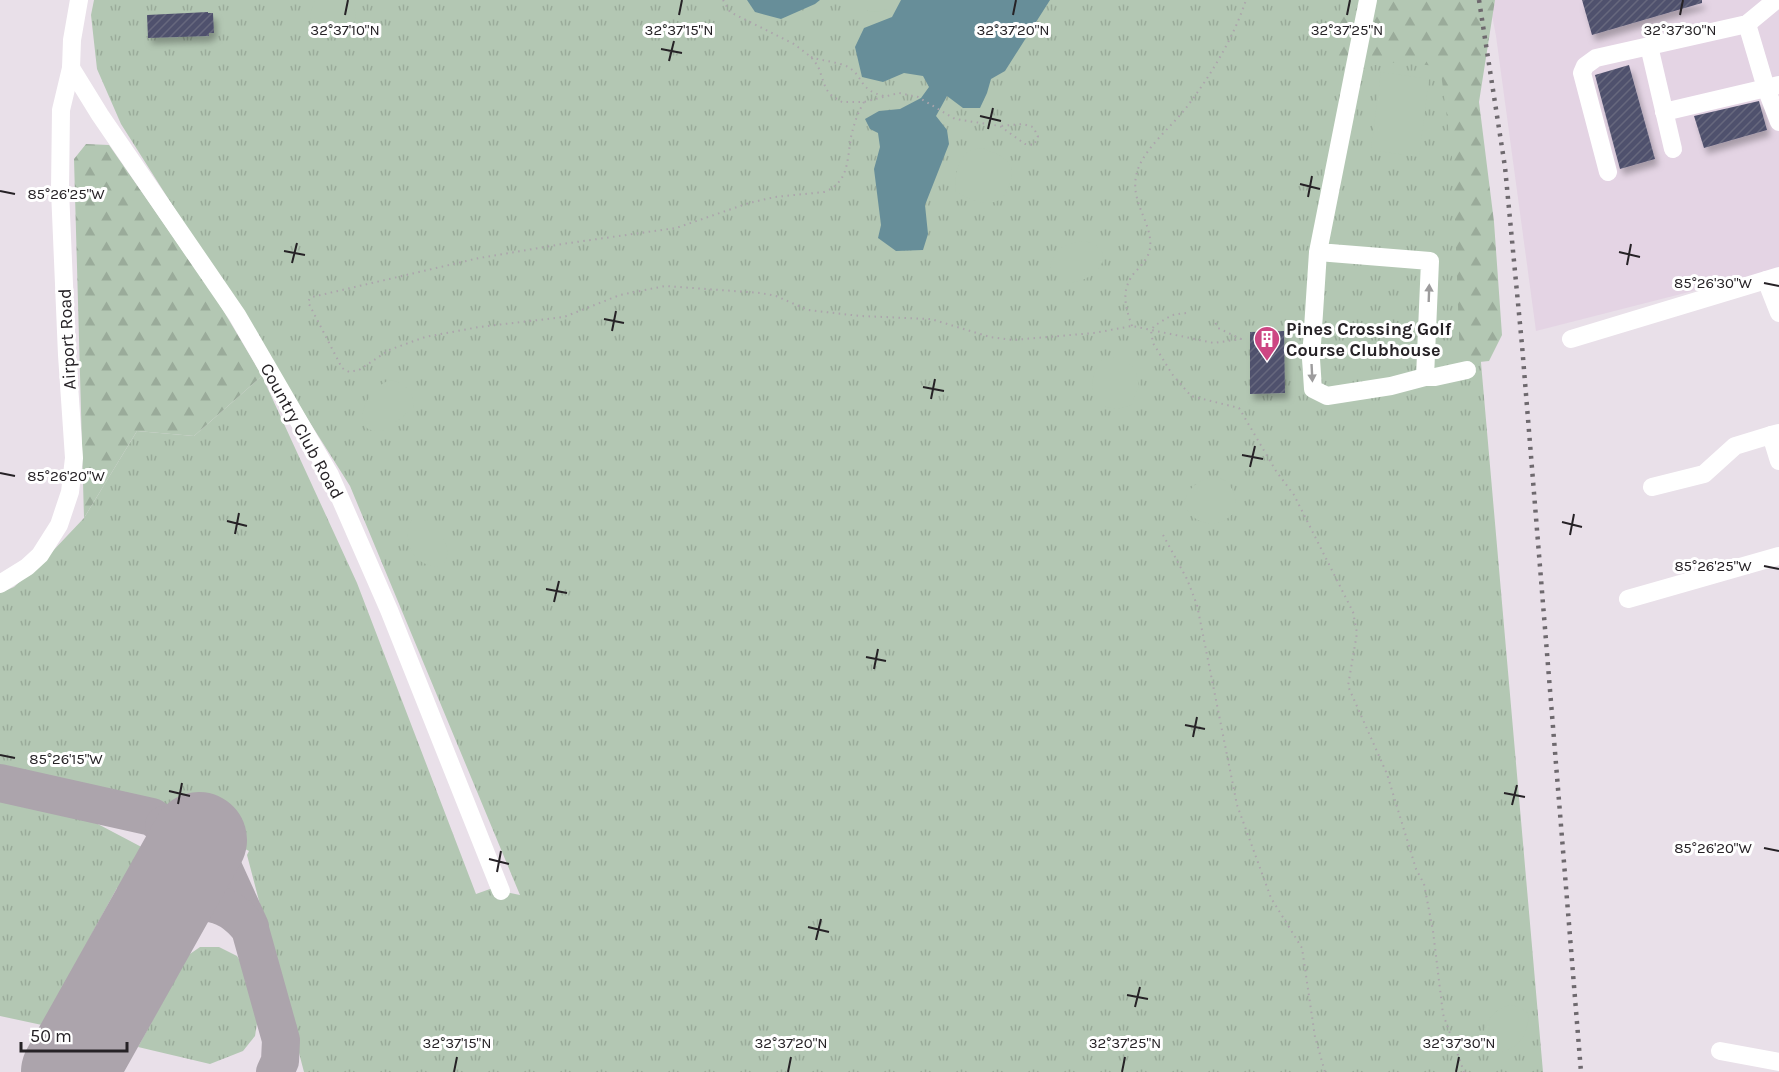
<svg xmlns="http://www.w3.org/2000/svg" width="1779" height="1072" font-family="Karla,sans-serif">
  <defs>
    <pattern id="grass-tufts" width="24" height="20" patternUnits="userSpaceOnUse" patternTransform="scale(1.5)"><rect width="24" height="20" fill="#b3c7b3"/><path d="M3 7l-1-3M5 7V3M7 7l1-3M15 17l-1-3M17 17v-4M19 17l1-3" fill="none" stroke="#9aab9a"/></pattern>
    <pattern id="forest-firs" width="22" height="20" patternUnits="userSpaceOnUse" patternTransform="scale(1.5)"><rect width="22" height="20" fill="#b3c7b3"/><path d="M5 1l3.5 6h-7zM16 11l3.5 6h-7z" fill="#9aab9a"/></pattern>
    <pattern id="building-hatch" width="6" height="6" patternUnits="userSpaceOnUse" patternTransform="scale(1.5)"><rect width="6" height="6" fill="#50516d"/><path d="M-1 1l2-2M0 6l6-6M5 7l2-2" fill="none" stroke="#66677d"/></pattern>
    <filter id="shadow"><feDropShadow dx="3.5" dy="6" stdDeviation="3" flood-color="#0004"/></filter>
  </defs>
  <rect width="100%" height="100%" fill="#e9e0e9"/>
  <polygon fill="#e4d4e4" points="1489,0 1779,0 1779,269 1536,331 1496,36"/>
  <g fill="url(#grass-tufts)">
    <polygon points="94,0 1445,0 1452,31 1543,1072 304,1072 247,855 249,851 168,810 0,771 0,593 14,587 49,555 84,518 137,431 194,436 262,376 357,583 476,894 490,889 520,895 350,486 121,124 97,69 91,15"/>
    <polygon points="0,795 94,822 151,852 143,891 138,900 117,888 42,1025 0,1016"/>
    <polygon points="200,947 219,947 237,956 245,969 258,1017 255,1036 243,1051 210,1064 138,1047 187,956"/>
  </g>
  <g fill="url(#forest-firs)">
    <polygon points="1343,0 1495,0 1479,102 1494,222 1502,335 1489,361 1460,364 1453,163 1440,66 1384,62 1354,72 1335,62 1333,39"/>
    <polygon points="86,144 109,145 217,300 262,376 194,436 137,431 84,518 74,159"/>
  </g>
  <g fill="#b3c7b3">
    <path d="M315,0H349C370,23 335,51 312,30L310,14Z"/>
    <path d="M857,0H894C887,12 880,13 868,11Z"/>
    <polygon points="1381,72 1429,79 1419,157 1371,150"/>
    <path d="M982,148C992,152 1004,155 1010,165C1013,170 1012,177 1010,183C1002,213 976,203 956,192C954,180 957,159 968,152C972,149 978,149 982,148Z"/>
    <path d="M1085,241C1126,252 1088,290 1061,281L1050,267C1054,248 1066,243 1085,241Z"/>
    <path d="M1118,357L1135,368L1139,386L1131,405C1098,419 1080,387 1102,360Z"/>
    <path d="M390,380C404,382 416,393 413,408L386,430C348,439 361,391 390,380Z"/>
    <path d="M1213,476C1222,478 1227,481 1232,489C1251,525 1194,537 1184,503C1187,488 1199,480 1213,476Z"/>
    <path d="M416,518H422C436,529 458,547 442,566C416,569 401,545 411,521Z"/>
    <path d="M1512,1005L1521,1008L1529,1014C1528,1035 1517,1054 1493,1051L1484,1045C1480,1026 1493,1007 1512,1005Z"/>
  </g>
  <g fill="#678e99">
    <polygon points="747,0 820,0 815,4 781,19 755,12"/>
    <polygon points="901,0 1050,0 1005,71 991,79 987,93 980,108 963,108 947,96 936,116 947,130 949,144 925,205 928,234 923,250 896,251 878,238 881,225 874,169 880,147 878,133 870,129 865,119 879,111 900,109 921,98 929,87 923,76 904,73 883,82 862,77 855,47 864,28 892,17"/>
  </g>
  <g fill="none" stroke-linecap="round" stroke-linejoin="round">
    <g stroke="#aca4ac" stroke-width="38">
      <path d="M0,783L152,817C180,835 180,859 172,888"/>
      <polyline points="164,825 219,859 250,927"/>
      <path d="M150,927C187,901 218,889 250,929L281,1040L280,1061L275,1072"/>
    </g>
    <polyline stroke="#aca4ac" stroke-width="96" points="69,1072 199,840"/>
  </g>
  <g fill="url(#building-hatch)" filter="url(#shadow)">
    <polygon points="1582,0 1702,0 1702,3 1592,35"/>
    <polygon points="208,12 208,13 213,13 214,33 209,33 209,36 148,38 147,15"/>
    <polygon points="1629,65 1655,159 1620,169 1595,75"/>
    <polygon points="1759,101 1767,130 1704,148 1694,116"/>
    <polygon points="1284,331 1285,393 1250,394 1250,332"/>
  </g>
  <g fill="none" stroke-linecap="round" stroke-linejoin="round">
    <g stroke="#aca5ac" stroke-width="2" stroke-dasharray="1.5 4.5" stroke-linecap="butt">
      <polyline points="723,0 730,12 794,44 811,57 818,66 826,89 832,96 842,102 864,102 899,93 918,97 955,119 1000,126 1025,144 1034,145 1038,136 1033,127 1023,124 1000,126"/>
      <path d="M811,57C822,61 839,62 848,67C864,76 858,90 884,96"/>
      <path d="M864,102C857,114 854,124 851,137C847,160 849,183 824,192L775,197L749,203L676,228L562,244L479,258L312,297L308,301L309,304L342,368L349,372L359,370L389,350L425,337L479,327L564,317L620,295L665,286L761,293L776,296L808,310L860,316L931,319L990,337L1013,340L1094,333L1132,326L1214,343L1241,339L1218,328L1215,322"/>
      <polyline points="1186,313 1172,315 1154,326 1151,331 1153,343 1172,374 1191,396 1239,408 1276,471 1294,495 1353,612 1357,633 1348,686 1387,774 1416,869 1424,884 1433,931 1443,1014 1464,1072"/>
      <path d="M1132,326C1125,306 1120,289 1136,271C1141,266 1146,260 1149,253C1157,225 1126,202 1138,169C1146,147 1172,126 1186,108C1211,75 1233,39 1246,0"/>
      <polyline points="1163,535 1187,579 1197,605 1237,805 1271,898 1302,948 1315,1037 1325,1072"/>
    </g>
    <g stroke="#fff" stroke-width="18">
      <polyline points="1747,24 1766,88 1779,122"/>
      <polyline points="1649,46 1673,149"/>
      <polyline points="71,68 100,115 237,315 330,475 389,610 501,891"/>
      <polyline points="1664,112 1779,85"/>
      <polyline points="1608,172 1582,73 1585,66 1596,58 1747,24 1776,0"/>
      <polyline points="1318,252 1430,261 1425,377 1391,386 1327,396 1313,389 1311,359 1318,252 1368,0"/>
      <polyline points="1766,280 1779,313"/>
      <polyline points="1571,339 1779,276"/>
      <polyline points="1425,377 1435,377 1467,370"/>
      <polyline points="1779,433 1771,435 1779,461"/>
      <polyline points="1652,487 1704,474 1735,446 1771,435"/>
      <polyline points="0,584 27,567 40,555 59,525 70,492 74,458 67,355 60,190 61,110 71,68 72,40 79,0"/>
      <polyline points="1628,599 1779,556"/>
      <polyline points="1720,1051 1779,1062"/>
    </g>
    <polyline stroke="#6e696e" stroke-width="4.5" stroke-dasharray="3 6" stroke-linecap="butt" points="1479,0 1505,167 1522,345 1581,1072"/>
  </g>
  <defs><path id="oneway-solid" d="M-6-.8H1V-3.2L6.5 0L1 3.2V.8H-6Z" transform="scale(1.5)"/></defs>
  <g fill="#9d9c9d">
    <use href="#oneway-solid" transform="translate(1429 293) rotate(-88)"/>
    <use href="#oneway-solid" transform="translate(1312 373) rotate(87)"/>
  </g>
  <path fill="none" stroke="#262226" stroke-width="2" d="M345,15L348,0M679,15L682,0M1013,15L1016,0M1347,15L1350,0M1680,15L1683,0M661,49L682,53M669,61L674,41M980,116L1001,121M988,129L993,108M1300,184L1320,189M0,191L15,194M1308,197L1312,176M284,251L305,255M1619,252L1640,257M292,263L297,243M1627,265L1631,244M1764,283L1779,286M604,319L624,323M612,331L616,311M923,387L944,391M931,399L935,379M1242,455L1263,459M1250,467L1255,446M0,473L15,476M227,521L247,526M1562,522L1582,527M235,534L239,513M1570,535L1574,514M1764,566L1779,569M546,589L567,593M554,602L559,581M866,657L886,661M874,669L878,649M1185,725L1205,729M1193,737L1197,717M0,755L15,758M169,791L190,796M1504,793L1525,797M178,804L182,783M1512,805L1517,785M1764,848L1779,851M489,859L509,864M497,872L501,851M808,927L829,932M816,940L821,919M1127,995L1148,999M1135,1007L1140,987M454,1072L457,1057M788,1072L791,1057M1122,1072L1125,1057M1456,1072L1459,1057"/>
  <defs>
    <g id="building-pin" transform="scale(1.35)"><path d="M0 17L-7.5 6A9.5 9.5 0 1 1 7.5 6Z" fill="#cd4683" stroke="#fff"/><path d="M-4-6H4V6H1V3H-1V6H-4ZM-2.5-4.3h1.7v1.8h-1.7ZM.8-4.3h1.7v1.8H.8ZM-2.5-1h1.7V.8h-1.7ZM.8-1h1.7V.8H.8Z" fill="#fff"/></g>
  </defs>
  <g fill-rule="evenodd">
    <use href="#building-pin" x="1267" y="339"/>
  </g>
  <g text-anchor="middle" stroke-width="6" stroke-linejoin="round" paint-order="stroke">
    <g font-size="18" font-weight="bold" fill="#262226" stroke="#fff" text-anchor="start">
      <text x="1286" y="335">Pines Crossing Golf<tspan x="1286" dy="21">Course Clubhouse</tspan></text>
    </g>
    <g font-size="18" fill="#262226" stroke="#fff">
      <text transform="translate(67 339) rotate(-93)" y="6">Airport Road</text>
      <text transform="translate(302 431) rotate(61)" y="6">Country Club Road</text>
    </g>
  </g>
  <g font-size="15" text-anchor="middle" fill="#262226" stroke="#fff" stroke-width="6" stroke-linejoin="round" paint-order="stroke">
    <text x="345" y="35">32°37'10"N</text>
    <text x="679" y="35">32°37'15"N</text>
    <text x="1013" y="35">32°37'20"N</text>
    <text x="1347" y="35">32°37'25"N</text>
    <text x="1680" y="35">32°37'30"N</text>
    <text x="66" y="199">85°26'25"W</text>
    <text x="1713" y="288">85°26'30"W</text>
    <text x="66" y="481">85°26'20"W</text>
    <text x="1713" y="571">85°26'25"W</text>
    <text x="66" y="764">85°26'15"W</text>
    <text x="1713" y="853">85°26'20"W</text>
    <text x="457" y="1048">32°37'15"N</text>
    <text x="791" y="1048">32°37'20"N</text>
    <text x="1125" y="1048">32°37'25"N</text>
    <text x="1459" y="1048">32°37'30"N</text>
  </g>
  <path d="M21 1042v9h106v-9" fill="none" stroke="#262226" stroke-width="3"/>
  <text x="30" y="1042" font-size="18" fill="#262226" stroke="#ffffff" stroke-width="4.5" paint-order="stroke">50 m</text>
</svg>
